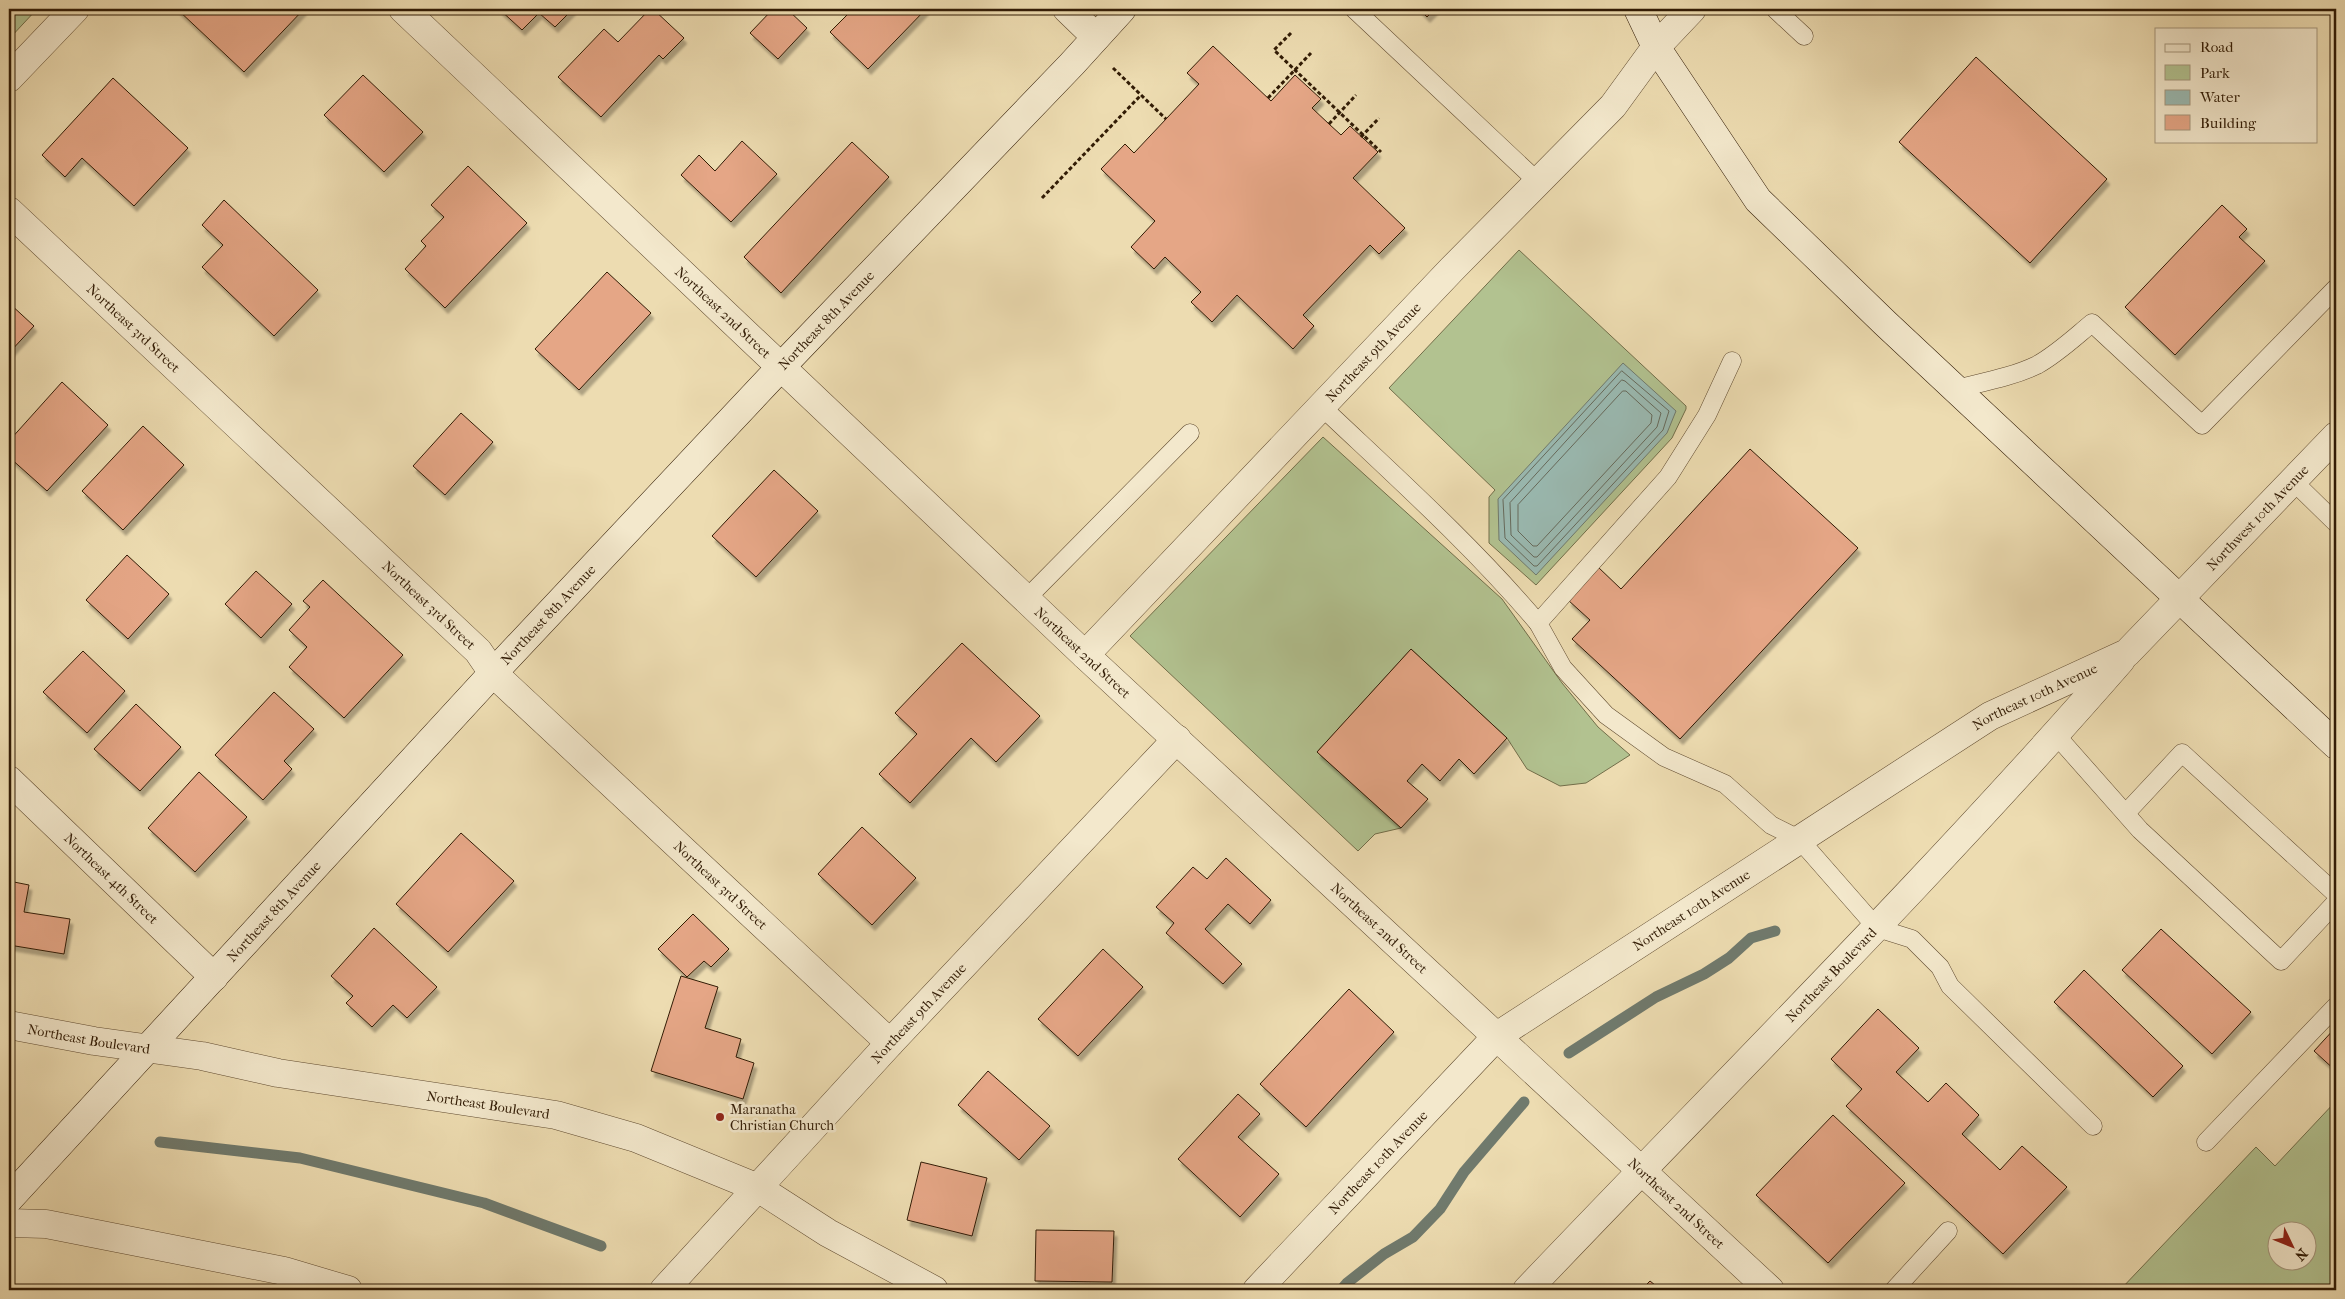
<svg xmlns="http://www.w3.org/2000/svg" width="2345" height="1299" font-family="'IM FELL French Canon',serif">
  <defs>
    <filter id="shadow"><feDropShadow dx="3" dy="5.5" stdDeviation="1" flood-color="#0004"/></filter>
  </defs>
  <rect width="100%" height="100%" fill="#eddcb1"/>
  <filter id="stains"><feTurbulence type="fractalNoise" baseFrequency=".004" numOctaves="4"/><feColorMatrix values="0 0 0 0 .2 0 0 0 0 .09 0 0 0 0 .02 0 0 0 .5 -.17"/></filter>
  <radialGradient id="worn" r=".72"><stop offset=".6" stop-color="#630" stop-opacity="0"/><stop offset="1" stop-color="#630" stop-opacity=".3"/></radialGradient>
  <g fill="#b2c290" stroke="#726e4a" fill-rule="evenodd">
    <polygon points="9,9 37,9 9,39"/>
    <polygon points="1519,250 1686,406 1686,409 1672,438 1536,585 1489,543 1489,497 1495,490 1389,388"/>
    <polygon points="1323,437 1502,599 1562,683 1598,727 1630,755 1586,783 1560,786 1527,769 1507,738 1411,649 1317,752 1401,828 1375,834 1358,851 1130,636"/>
    <path d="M2336,1101V1290H2120L2256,1147L2275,1166ZM2278,1232H2308V1262H2278Z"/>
  </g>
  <polygon fill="#9abab2" stroke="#707a6d" points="1623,363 1676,411 1667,433 1536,575 1499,540 1498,499"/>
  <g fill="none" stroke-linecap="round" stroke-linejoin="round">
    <g stroke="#666a5c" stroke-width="1">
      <polygon points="1622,371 1669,411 1663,430 1537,566 1534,566 1505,538 1503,500"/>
      <polygon points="1622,380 1625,381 1661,413 1657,427 1537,557 1534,557 1511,535 1510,503"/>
      <polygon points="1623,391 1626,391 1652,415 1651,423 1537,546 1533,546 1518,531 1518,505"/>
    </g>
    <g stroke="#707a6d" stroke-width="11">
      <polyline points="1569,1053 1656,997 1704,974 1729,958 1751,938 1775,931"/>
      <polyline points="160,1142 300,1158 484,1203 601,1246"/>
      <polyline points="1341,1290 1347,1283 1384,1254 1413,1237 1440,1209 1464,1172 1524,1102"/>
    </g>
  </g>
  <g fill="#e5a686" stroke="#311b05" filter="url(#shadow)">
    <polygon points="177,9 304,9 244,72"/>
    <polygon points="499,9 573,9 555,27 539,13 522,30"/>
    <polygon points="650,9 653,9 684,38 663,59 659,55 601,117 558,77 604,29 618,42"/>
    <polygon points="773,9 787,9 807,28 778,59 750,33"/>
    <polygon points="853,9 926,9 868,69 830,32"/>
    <polygon points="1419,9 1435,9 1427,17"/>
    <polygon points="1213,46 1271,101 1295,75 1321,99 1312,108 1329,124 1341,135 1350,126 1378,152 1353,178 1405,228 1379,254 1370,245 1303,315 1314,326 1293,349 1237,295 1212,322 1191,302 1201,292 1165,257 1154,269 1131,247 1155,221 1101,169 1125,144 1134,153 1199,84 1187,73"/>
    <polygon points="1976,57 2107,179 2030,263 1899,142"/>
    <polygon points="363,75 423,132 384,172 324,115"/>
    <polygon points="113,78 188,148 134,206 82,158 65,177 42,155"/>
    <polygon points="742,141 777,174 731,222 681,175 699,155 715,171"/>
    <polygon points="852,142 889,177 781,293 744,257"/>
    <polygon points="468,166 527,223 445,308 405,269 426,246 421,241 444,217 431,205"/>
    <polygon points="224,200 318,290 274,336 202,267 223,245 202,225"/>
    <polygon points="2222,205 2247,229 2239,237 2265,261 2175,355 2125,307"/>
    <polygon points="607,272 651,313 579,390 535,349"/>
    <polygon points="9,303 34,326 9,353"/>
    <polygon points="62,382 108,425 47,491 9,457 9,441"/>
    <polygon points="461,413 493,442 445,495 413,466"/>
    <polygon points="143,426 184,465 123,530 82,491"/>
    <polygon points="1750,449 1858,548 1680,739 1572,639 1590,620 1568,600 1598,567 1621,589"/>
    <polygon points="774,470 818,511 756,577 712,536"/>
    <polygon points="127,555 169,594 128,639 86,600"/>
    <polygon points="256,571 292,604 261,638 225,604"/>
    <polygon points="323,580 403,655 344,718 289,667 307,647 289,630 310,607 303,601"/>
    <polygon points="962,643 1040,716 996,762 971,738 910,803 879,774 917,734 895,713"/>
    <polygon points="1411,649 1507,738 1474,774 1459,759 1440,781 1422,764 1407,781 1428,799 1401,828 1317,752"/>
    <polygon points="83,651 125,691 87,733 43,692"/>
    <polygon points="274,692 314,729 284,761 292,769 263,800 215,755"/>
    <polygon points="136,704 181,747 140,791 94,749"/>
    <polygon points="199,772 247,817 195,872 148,828"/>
    <polygon points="862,827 916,878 872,925 818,874"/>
    <polygon points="461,833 514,881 448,952 396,904"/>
    <polygon points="1226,858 1271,900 1250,924 1228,904 1205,929 1242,964 1223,984 1166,933 1174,923 1156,907 1193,867 1207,879"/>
    <polygon points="9,881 29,885 24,912 70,919 64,954 9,945"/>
    <polygon points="693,914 729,949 711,967 704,961 687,977 658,949"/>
    <polygon points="374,928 437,987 407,1018 393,1005 372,1027 346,1003 353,996 331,976"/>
    <polygon points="2161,929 2251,1012 2212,1054 2122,970"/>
    <polygon points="1103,949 1143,987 1078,1056 1038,1019"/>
    <polygon points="2084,970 2183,1066 2153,1097 2054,1002"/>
    <polygon points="681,976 718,987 705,1028 741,1039 736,1057 754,1063 743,1099 651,1071"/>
    <polygon points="1349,989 1394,1032 1306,1127 1260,1084"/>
    <polygon points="1878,1009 1919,1048 1896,1072 1928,1102 1946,1083 1979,1115 1962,1134 2000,1170 2022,1146 2067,1187 2003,1254 1846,1106 1862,1089 1831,1059"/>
    <polygon points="2336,1027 2336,1071 2314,1051"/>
    <polygon points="988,1071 1050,1126 1019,1160 958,1105"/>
    <polygon points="1238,1094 1260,1114 1238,1137 1279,1174 1240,1217 1178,1159"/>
    <polygon points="1833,1115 1905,1183 1828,1263 1756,1195"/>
    <polygon points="921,1162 987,1178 972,1236 907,1220"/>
    <polygon points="1036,1230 1114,1231 1112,1282 1035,1281"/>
    <polygon points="1650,1281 1661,1290 1641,1290"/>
  </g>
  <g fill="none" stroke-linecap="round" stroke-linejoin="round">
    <g stroke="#604b30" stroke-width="19">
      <g id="lane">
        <polyline points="1354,9 1538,182"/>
        <polyline points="1775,9 1804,36"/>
        <polyline points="1732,361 1707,415 1668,477 1538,623 1563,668 1606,715 1664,757 1725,784 1771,825 1799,839 1877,928 1912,939 1940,967 1950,986 2093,1126"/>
        <path d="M1956,389C1983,382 2012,377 2037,365C2057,354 2075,337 2092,323L2202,425L2336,288"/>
        <path d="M1322,407C1396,477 1472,545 1538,623"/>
        <polyline points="2293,481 2336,523"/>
        <polyline points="1026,599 1190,433"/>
        <polyline points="2056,735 2140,830 2281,961 2336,902"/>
        <polyline points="2126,813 2182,753 2336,894"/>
        <polyline points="2206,1142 2336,1006"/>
        <polyline points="1894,1290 1948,1231"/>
      </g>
    </g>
    <g stroke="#604b30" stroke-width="29">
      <g id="street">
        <path id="s1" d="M403,9L1085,655L1770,1290"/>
        <polyline points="1067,9 1096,37"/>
        <polyline points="9,78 75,9"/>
        <path id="s2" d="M9,211L478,651L493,673L890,1043"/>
        <path id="s3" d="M1085,655L1452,269L1613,106L1656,47L1692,9"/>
        <path id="s4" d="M9,780L214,977"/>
        <path id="s5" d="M9,1025L94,1041L202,1056L278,1073L556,1115L636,1138L758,1188L828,1233L934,1290"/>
        <polyline points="9,1223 46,1224 284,1271 348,1290"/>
        <path id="s6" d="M664,1290L890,1043L1177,739"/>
        <path id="s7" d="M1257,1290L1497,1036L1990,716L2127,653L2336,436"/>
        <path id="s8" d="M1527,1290C1726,1081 1931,878 2121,660"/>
      </g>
    </g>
    <g stroke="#311b05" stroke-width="29">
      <g id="secondary">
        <polyline points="1638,9 1656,47 1758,200 1885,323 2336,745"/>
        <path id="s9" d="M9,1199L493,673L780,368L1072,64L1122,9"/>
      </g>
    </g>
    <g stroke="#311b05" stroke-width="3" stroke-dasharray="4 2.5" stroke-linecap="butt">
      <polyline points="1291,33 1274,50 1381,152"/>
      <polyline points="1113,68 1166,119"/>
      <polyline points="1268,98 1311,53"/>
      <polyline points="1329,124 1356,95"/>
      <polyline points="1361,137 1379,118"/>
      <polyline points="1042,198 1141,95"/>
    </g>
    <use href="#lane" stroke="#f3e8cc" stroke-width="18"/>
    <use href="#street" stroke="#f3e8cc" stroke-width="28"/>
    <use href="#secondary" stroke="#f3e8cc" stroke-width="28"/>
  </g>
  <circle fill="#8f2418" stroke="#f3e8cc" stroke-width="2" cx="720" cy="1117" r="5"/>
  <g text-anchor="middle" stroke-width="5" stroke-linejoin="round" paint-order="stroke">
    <g font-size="14" fill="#311b05" stroke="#f3e8cc">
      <text dy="5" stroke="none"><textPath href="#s1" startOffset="441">Northeast 2nd Street</textPath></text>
      <text dy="5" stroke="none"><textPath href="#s9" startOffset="1200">Northeast 8th Avenue</textPath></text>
      <text dy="5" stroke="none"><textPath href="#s2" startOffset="171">Northeast 3rd Street</textPath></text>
      <text dy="5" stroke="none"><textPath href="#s3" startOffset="418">Northeast 9th Avenue</textPath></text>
      <text dy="5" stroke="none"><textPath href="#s7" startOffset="1276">Northwest 10th Avenue</textPath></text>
      <text dy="5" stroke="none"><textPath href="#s2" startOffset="576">Northeast 3rd Street</textPath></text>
      <text dy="5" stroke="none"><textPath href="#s9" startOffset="795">Northeast 8th Avenue</textPath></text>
      <text dy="5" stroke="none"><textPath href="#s1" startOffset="936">Northeast 2nd Street</textPath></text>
      <text dy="5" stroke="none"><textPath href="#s7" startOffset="986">Northeast 10th Avenue</textPath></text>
      <text dy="5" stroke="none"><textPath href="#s4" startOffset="142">Northeast 4th Street</textPath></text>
      <text dy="5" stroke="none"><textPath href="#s2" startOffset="981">Northeast 3rd Street</textPath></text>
      <text dy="5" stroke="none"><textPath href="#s7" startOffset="581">Northeast 10th Avenue</textPath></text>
      <text dy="5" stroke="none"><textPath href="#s9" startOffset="391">Northeast 8th Avenue</textPath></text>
      <text dy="5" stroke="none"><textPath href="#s1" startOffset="1341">Northeast 2nd Street</textPath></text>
      <text dy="5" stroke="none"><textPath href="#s8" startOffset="438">Northeast Boulevard</textPath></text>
      <text dy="5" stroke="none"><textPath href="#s6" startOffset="376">Northeast 9th Avenue</textPath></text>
      <text dy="5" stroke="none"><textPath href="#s5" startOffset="81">Northeast Boulevard</textPath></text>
      <text dy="5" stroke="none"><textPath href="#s5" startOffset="486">Northeast Boulevard</textPath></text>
      <text dy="5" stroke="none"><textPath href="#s7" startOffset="176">Northeast 10th Avenue</textPath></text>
      <text dy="5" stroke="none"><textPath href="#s1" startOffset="1746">Northeast 2nd Street</textPath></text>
    </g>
    <g font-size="14" fill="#311b05" stroke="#f3e8cc" text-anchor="start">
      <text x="730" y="1114">Maranatha<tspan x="730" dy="16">Christian Church</tspan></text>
    </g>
  </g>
  <rect width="2345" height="1299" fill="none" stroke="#eddcb1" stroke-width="30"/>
  <rect x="10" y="10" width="2325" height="1279" fill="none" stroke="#311b05" stroke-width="2.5"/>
  <rect x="15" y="15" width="2315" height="1269" fill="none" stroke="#311b05"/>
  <rect x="2155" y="28" width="162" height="115" fill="#f3e8cc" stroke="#a5967c"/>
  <rect x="2165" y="44" width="25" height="8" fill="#f3e8cc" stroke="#a5967c"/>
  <text x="2200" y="52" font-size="15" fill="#311b05">Road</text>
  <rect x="2165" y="65" width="25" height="15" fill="#b2c290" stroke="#a5967c"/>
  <text x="2200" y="78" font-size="15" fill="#311b05">Park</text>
  <rect x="2165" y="90" width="25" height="15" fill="#9abab2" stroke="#a5967c"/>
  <text x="2200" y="102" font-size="15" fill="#311b05">Water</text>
  <rect x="2165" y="115" width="25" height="15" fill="#e5a686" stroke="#a5967c"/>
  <text x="2200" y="128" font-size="15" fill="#311b05">Building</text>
  <g transform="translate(2292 1246) rotate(133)"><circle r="24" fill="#f3e8cc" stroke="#a5967c"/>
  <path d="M0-4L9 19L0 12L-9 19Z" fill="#8f2418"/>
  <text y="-8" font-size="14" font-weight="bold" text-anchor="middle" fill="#311b05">N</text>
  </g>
  <rect width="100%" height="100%" filter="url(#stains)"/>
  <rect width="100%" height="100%" fill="url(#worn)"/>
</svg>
